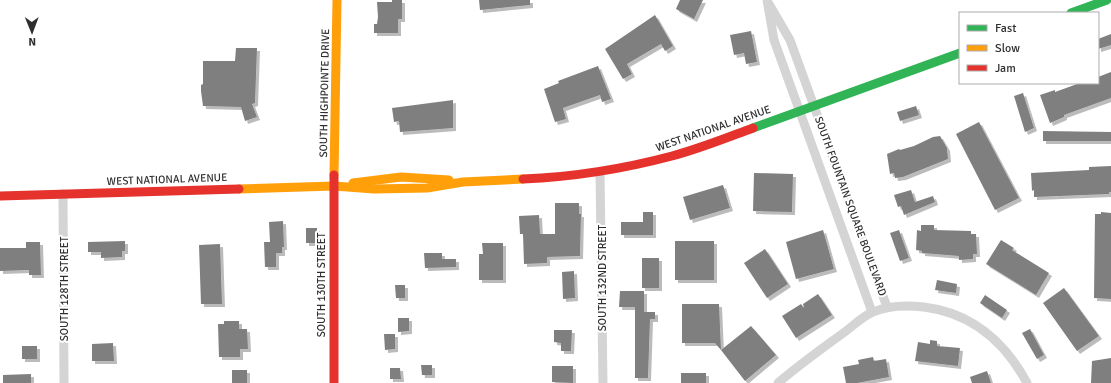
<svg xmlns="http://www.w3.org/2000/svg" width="1111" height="383" font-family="Signika,sans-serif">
  <defs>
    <filter id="shadow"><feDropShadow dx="3" dy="3" stdDeviation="0" flood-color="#0004"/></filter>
  </defs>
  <rect width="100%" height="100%" fill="#fff"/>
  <g fill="#7f7f7f" filter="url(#shadow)">
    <polygon points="392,0 402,0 402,19 398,19 398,33 374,33 374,24 377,24 378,17 377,2 392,2"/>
    <polygon points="479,0 530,0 530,5 480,10"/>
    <polygon points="680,0 703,0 694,19 676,9"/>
    <polygon points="655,15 673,46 665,51 661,44 627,64 632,74 623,79 605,49"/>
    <polygon points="751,31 757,62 746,64 744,53 734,55 730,35"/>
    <polygon points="1111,34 1111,45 1098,49 1098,39"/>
    <polygon points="236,48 257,48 255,103 252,104 257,117 245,121 241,107 203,106 201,91 201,85 203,84 203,61 235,61"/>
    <polygon points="598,66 611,99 602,102 600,95 563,108 566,119 555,122 544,89 559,83 558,81"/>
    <polygon points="1111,72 1111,98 1064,115 1064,117 1050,123 1040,95 1055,90 1055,92 1080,83 1098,83 1098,77"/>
    <polygon points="1023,93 1034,128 1025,132 1014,96"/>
    <polygon points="453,100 453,128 400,132 399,121 394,122 392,108"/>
    <polygon points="916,106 919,115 900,121 897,112"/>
    <polygon points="979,122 1019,198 995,210 956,134"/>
    <polygon points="1043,131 1111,132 1111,141 1043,141"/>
    <polygon points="940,136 947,148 948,159 903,177 895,178 894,173 890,174 887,154 899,149 900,150 914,146 933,137"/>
    <polygon points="1111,166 1111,192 1109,192 1109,194 1034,197 1034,190 1032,191 1031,173 1089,170 1089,167"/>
    <polygon points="754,173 793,174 792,212 753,211"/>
    <polygon points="723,185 730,208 690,220 683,197"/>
    <polygon points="911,190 915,202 933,196 935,202 904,215 901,206 898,207 894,195"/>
    <polygon points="555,203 579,203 579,214 581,214 580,256 547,257 547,263 524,264 523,234 520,234 519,216 539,215 540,234 555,234"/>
    <polygon points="643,212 653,212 653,235 621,235 621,222 643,222"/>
    <polygon points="1101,212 1111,213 1111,299 1094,298 1095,214 1101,214"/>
    <polygon points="283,221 284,247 282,247 282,253 276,253 276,267 265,267 264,242 270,242 269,222"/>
    <polygon points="921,225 934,225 934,230 971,231 971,234 976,234 977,254 973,254 973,259 959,260 959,256 922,253 922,251 916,250 917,230 921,231"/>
    <rect x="306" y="228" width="11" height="15"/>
    <polygon points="823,230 834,269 796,279 786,242"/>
    <polygon points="899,230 909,258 900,261 890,233"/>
    <polygon points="1001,240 1014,248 1012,250 1049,273 1036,295 986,264"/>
    <polygon points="125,241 125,251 122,251 122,257 101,258 101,252 88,252 88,242"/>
    <rect x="675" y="241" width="39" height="39"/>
    <polygon points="26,242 40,242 41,275 29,275 29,270 0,271 0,248 26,248"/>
    <polygon points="482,243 503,243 503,280 479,280 479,254 483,254"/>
    <polygon points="220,244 222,304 201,304 199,245"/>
    <polygon points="765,249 788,284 767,298 744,263"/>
    <polygon points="424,253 442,253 442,259 456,259 456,267 425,268"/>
    <rect x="642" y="258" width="17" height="30"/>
    <polygon points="574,271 575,298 563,299 562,272"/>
    <polygon points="937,280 957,284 956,293 935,290"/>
    <polygon points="395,285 405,285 405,298 396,298"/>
    <polygon points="1064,288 1099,336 1077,351 1043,303"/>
    <polygon points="620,291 644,291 644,312 655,312 655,319 650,319 648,378 635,378 635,307 619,307"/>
    <polygon points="818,294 832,315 796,338 782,316 801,304 804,308 803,304"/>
    <polygon points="985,295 1007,310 1002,318 980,303"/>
    <polygon points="682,304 719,304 721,350 715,343 682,343"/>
    <polygon points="398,318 409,318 409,331 398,332"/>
    <polygon points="224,321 239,321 239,329 247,329 248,349 240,349 240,357 219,357 218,324 224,324"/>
    <polygon points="751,326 776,355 745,381 721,350"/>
    <polygon points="1030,329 1044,355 1037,359 1022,333"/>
    <polygon points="554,330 572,330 571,351 561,351 561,343 554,342"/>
    <polygon points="384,334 395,334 395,349 385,350"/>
    <polygon points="930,340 937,341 937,346 960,348 958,366 915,361 918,342 930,344"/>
    <polygon points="113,343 114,361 92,361 92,344"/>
    <rect x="22" y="346" width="15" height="13"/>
    <polygon points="873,357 874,361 886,359 889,377 857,383 846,383 843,367 859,364 858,360"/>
    <polygon points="1111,358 1111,383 1091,383 1092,361"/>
    <polygon points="421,365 432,365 432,375 422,375"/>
    <polygon points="552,366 573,366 573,383 552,382"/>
    <polygon points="390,368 400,368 401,379 390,379"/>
    <rect x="232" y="370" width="15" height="13"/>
    <polygon points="987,371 991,383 972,383 970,377"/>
    <rect x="681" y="373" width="25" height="10"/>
    <polygon points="31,374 31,383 3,383 3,375"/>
  </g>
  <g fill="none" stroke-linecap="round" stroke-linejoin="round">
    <g stroke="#d4d4d4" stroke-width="9">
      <polyline points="767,0 774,40 872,312"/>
      <polyline points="769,4 790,40 887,307"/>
      <polyline points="600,173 603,383"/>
      <polyline points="63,194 64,383"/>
      <path d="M778,383C800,364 823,348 846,331C854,325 863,316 873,312C889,305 907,305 924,307C972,313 1005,342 1027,383"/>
    </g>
    <g stroke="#30b455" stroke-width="9">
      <polyline points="1071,13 1107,0"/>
      <polyline points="753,128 960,53"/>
    </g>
    <g stroke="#ff9f0a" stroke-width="9">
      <polyline points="334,175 337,0"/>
      <polyline points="353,183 401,177 449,180"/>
      <polyline points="239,189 334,186 374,189 427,188 463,182 523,179"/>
    </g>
    <g stroke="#e5322d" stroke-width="9">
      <polyline points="334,175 334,383"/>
      <path d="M523,179C574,177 623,169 672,156C699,149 726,138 753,128"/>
      <polyline points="0,196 239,189"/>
    </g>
  </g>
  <g text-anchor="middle" stroke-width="4" stroke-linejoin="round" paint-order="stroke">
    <g font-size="11" fill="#2f2f2f" stroke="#fff">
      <text transform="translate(324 93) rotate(-89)" y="4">SOUTH HIGHPOINTE DRIVE</text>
      <text transform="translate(713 128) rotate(-19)" y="4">WEST NATIONAL AVENUE</text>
      <text transform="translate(167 179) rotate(-2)" y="4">WEST NATIONAL AVENUE</text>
      <text transform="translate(851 206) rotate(70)" y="4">SOUTH FOUNTAIN SQUARE BOULEVARD</text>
      <text transform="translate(602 278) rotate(-90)" y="4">SOUTH 132ND STREET</text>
      <text transform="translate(321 285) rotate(-90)" y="4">SOUTH 130TH STREET</text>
      <text transform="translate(64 289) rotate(-90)" y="4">SOUTH 128TH STREET</text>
    </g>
  </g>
  <rect x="959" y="12" width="140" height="72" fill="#ffffff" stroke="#acacac"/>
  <rect x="967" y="25" width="20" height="6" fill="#30b455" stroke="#acacac"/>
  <text x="995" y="32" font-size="12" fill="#2f2f2f">Fast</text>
  <rect x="967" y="45" width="20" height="6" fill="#ff9f0a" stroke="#acacac"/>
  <text x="995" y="52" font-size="12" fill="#2f2f2f">Slow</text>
  <rect x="967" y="65" width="20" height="6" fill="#e5322d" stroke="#acacac"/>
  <text x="995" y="72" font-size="12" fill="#2f2f2f">Jam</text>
  <g transform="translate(32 32) rotate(179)" stroke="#ffffff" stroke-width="3" paint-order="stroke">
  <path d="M0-3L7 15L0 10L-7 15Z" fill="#2f2f2f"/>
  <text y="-6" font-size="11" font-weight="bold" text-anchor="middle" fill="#2f2f2f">N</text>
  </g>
</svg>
